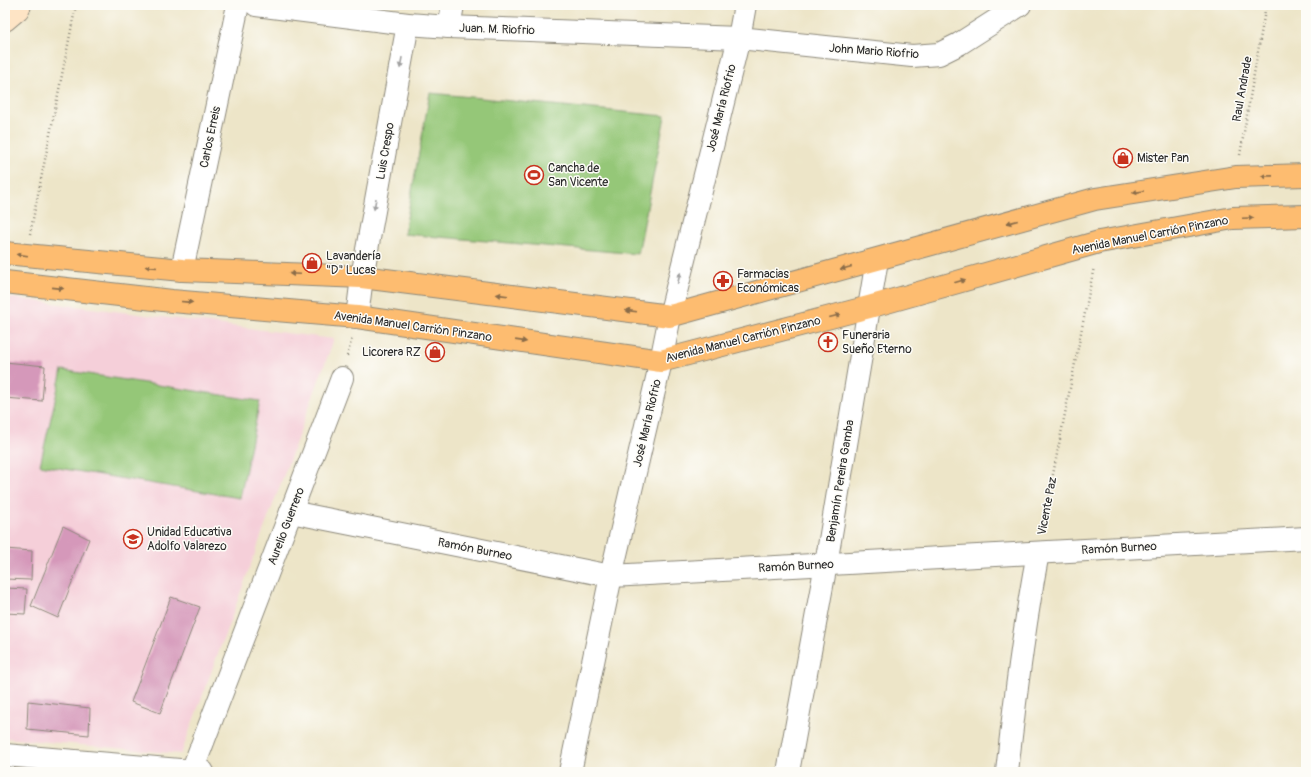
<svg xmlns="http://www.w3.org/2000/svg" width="1311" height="777" font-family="Pangolin,sans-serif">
  <rect width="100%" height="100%" fill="#fdfcf7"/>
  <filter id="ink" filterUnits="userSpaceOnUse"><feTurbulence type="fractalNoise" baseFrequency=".025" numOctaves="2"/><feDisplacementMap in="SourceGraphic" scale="8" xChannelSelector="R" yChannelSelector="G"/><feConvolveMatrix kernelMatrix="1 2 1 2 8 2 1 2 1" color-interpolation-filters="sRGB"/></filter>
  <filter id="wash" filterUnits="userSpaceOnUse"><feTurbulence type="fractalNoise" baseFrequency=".012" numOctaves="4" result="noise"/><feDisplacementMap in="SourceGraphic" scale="16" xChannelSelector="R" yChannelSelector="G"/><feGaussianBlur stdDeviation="0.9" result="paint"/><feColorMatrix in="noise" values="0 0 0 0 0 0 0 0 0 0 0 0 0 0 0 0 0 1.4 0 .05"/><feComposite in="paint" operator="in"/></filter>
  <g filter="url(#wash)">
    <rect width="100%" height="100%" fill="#ede5c8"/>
    <polygon fill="#f5cfd9" points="5,297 334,339 181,754 5,738"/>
    <g fill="#95c778" stroke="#607952">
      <polygon points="430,93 665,116 638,254 404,234"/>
      <polygon points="62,370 260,401 240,498 40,465"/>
    </g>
    <g id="blocks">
      <g fill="#d598ba">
        <polygon points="5,362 45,366 42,401 5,398"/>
        <polygon points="63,526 89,539 58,618 31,606"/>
        <polygon points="5,549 32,551 31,580 5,579"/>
        <polygon points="5,588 27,589 25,614 5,613"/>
        <polygon points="171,597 200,607 160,713 131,702"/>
        <polygon points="28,701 90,708 89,735 27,729"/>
      </g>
    </g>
  </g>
  <g filter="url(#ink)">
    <use href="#blocks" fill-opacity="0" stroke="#8c887a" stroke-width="1"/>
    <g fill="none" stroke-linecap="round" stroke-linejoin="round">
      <g stroke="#8c887a" stroke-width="24">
        <g id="street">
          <polyline points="256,5 408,24 449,27 739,38 912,56 939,54 959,44 1020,5"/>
          <polyline points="449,27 453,5"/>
          <polyline points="182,270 238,5"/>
          <polyline points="357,317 362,277 408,24"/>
          <polyline points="291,512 611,576 1306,538"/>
          <polyline points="5,755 203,772"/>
          <polyline points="192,771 342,378"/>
          <polyline points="570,772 611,576 661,361 670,316 739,38 745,5"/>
          <polyline points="788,772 826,564 877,260"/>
          <path d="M1007,772C1015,698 1024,625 1038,553"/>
        </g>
      </g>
      <g stroke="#8c887a" stroke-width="24">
        <polyline id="secondary" points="5,20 18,9 20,5"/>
      </g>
      <g stroke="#8c887a" stroke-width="24">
        <g id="primary">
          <polyline points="5,253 182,270 362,277 670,316 1095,199 1236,177 1306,175"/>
          <polyline points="5,282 172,301 357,317 661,361 869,307 1099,242 1233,218 1306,216"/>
        </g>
      </g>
      <g stroke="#8c887a" stroke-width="2.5" stroke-dasharray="1 3" stroke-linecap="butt">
        <polyline points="1240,155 1266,5"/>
        <polyline points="30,234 76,5"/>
        <polyline points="347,356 352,338"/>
        <polyline points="1042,530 1094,267"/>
      </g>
      <use href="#street" stroke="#fff" stroke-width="22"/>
      <use href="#secondary" stroke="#fee4c5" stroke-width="22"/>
      <use href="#primary" stroke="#fdbc6f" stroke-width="22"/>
    </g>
    <defs><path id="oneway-solid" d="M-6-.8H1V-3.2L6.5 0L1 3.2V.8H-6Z"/></defs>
    <g fill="#a0a0a0">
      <use href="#oneway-solid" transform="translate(401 63) rotate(100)"/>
      <use href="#oneway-solid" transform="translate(375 204) rotate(100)"/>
      <use href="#oneway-solid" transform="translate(679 278) rotate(-76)"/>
    </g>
    <g fill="#8a6c4a">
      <use href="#oneway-solid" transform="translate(1267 176) rotate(179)"/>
      <use href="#oneway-solid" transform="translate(1138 192) rotate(171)"/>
      <use href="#oneway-solid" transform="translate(1248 218) rotate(-2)"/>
      <use href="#oneway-solid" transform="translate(1012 222) rotate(165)"/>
      <use href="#oneway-solid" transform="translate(22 255) rotate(-173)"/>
      <use href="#oneway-solid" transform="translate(151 267) rotate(-175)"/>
      <use href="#oneway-solid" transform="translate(846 268) rotate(165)"/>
      <use href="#oneway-solid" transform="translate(295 274) rotate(-178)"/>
      <use href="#oneway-solid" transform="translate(960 281) rotate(-16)"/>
      <use href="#oneway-solid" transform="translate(58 288) rotate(6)"/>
      <use href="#oneway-solid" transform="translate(502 295) rotate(-173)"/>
      <use href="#oneway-solid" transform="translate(187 302) rotate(5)"/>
      <use href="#oneway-solid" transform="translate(631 311) rotate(-173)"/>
      <use href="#oneway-solid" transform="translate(835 316) rotate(-15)"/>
      <use href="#oneway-solid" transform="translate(521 341) rotate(8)"/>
    </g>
  </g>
  <defs>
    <g id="shop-ring" transform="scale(1)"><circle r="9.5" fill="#fdfcf7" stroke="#c8321e" stroke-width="1.5"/><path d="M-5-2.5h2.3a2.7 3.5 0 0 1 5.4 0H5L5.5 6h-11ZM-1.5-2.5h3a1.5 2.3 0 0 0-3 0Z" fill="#c8321e"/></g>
    <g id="stadium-ring" transform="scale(1)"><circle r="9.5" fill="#fdfcf7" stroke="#c8321e" stroke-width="1.5"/><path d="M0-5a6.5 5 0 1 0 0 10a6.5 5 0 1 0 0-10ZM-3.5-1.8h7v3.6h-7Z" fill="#c8321e"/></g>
    <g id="pharmacy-ring" transform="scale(1)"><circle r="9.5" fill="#fdfcf7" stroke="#c8321e" stroke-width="1.5"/><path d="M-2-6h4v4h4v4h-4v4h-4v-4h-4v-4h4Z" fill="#c8321e"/></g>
    <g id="church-ring" transform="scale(1)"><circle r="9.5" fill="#fdfcf7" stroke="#c8321e" stroke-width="1.5"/><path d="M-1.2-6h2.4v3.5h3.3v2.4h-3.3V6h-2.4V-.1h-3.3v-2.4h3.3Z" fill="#c8321e"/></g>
    <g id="school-ring" transform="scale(1)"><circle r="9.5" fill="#fdfcf7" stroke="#c8321e" stroke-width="1.5"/><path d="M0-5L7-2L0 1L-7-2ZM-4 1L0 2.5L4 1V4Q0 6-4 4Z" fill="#c8321e"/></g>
  </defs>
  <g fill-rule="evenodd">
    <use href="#shop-ring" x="1123" y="158"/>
    <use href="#stadium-ring" x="534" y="175"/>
    <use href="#shop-ring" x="312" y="263"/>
    <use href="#pharmacy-ring" x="723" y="281"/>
    <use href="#church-ring" x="828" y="342"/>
    <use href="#shop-ring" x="435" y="352"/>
    <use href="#school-ring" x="133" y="539"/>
  </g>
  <g text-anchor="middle" stroke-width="3" stroke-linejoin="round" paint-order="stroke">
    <g font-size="12" fill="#2b2b2b" stroke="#fdfcf7">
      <text transform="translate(497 29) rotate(2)" y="4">Juan. M. Riofrio</text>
      <text transform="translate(874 51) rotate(4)" y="4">John Mario Riofrio</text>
      <text transform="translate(1242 89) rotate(-80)" y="4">Raul Andrade</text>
      <text transform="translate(721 108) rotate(-76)" y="4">José María Riofrio</text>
      <text transform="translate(210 137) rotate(-78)" y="4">Carlos Erreis</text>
      <text transform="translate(385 151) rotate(-80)" y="4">Luis Crespo</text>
      <text transform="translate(1150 235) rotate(-11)" y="4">Avenida Manuel Carrión Pinzano</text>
      <text transform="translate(413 326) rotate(8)" y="4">Avenida Manuel Carrión Pinzano</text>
      <text transform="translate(743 339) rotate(-14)" y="4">Avenida Manuel Carrión Pinzano</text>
      <text transform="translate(647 423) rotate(-77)" y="4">José María Riofrio</text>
      <text transform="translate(840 481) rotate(-81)" y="4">Benjamín Pereira Gamba</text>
      <text transform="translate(1047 506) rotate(-79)" y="4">Vicente Paz</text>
      <text transform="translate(286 526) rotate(-69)" y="4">Aurelio Guerrero</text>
      <text transform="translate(1119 548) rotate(-3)" y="4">Ramón Burneo</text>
      <text transform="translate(475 549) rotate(11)" y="4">Ramón Burneo</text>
      <text transform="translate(796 566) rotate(-3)" y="4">Ramón Burneo</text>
    </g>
    <g font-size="12" fill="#2b2b2b" stroke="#fdfcf7" text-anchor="start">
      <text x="1137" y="162">Mister Pan</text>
      <text x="548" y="172">Cancha de<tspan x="548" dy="14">San Vicente</tspan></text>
      <text x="326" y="260">Lavandería<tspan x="326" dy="14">"D" Lucas</tspan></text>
      <text x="737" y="278">Farmacias<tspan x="737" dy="14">Económicas</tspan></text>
      <text x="842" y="339">Funeraria<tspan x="842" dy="14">Sueño Eterno</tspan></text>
      <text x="421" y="356" text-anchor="end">Licorera RZ</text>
      <text x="147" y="536">Unidad Educativa<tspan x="147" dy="14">Adolfo Valarezo</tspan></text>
    </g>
  </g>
  <rect width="1311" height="777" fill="none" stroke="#fdfcf7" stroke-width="20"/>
</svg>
